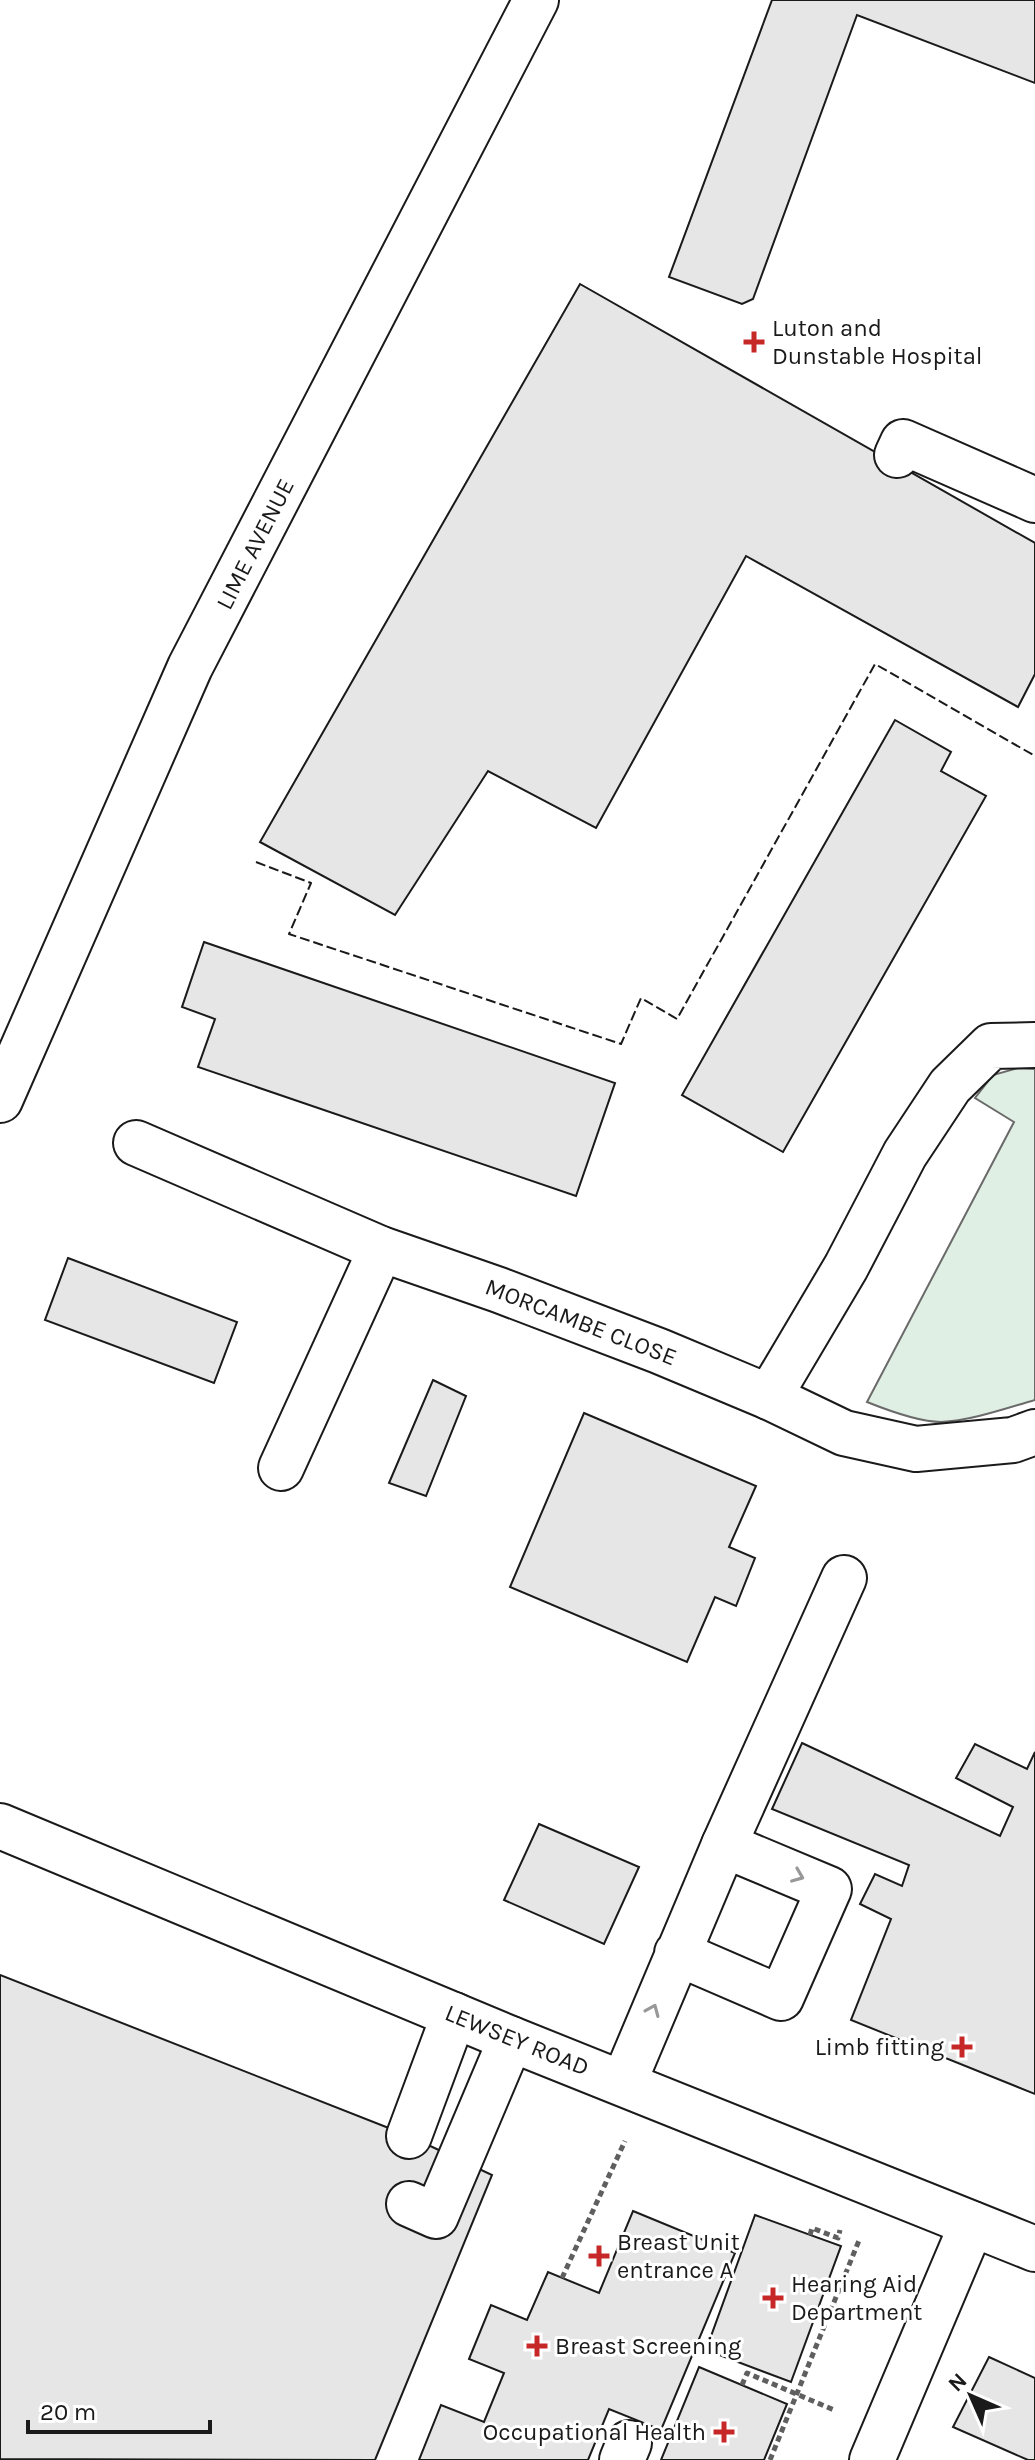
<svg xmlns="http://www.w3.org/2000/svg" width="1035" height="2460" font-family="Karla,sans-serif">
  <rect width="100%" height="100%" fill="#fff"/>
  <path fill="#e0efe3" stroke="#6a6a6a" stroke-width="2" d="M1018,1068L1035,1069V1400C1007,1408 970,1421 941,1422C920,1422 887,1410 867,1402L1014,1122L975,1098L993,1075Z"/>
  <g fill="#e6e6e6" stroke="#1a1a1a" stroke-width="2">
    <polygon points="772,0 1035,0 1035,83 857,15 753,299 742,304 669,277"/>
    <polygon points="580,284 1035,543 1035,674 1018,707 746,556 596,828 488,771 395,915 260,842"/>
    <polygon points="895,720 951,752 941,771 986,796 783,1152 682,1095"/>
    <polygon points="204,942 615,1083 576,1196 198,1067 215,1019 182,1007"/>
    <polygon points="68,1258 237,1322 214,1383 45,1320"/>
    <polygon points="433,1380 466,1396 426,1496 389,1483"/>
    <polygon points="584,1413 756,1486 729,1547 755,1558 736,1606 715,1597 687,1662 510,1587"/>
    <polygon points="802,1743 1000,1836 1013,1807 956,1778 975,1744 1027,1769 1035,1752 1035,2094 851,2020 891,1919 860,1904 875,1874 902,1886 909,1865 772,1809"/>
    <polygon points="539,1824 639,1867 604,1944 504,1900"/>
    <polygon points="0,1975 409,2136 492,2175 375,2460 0,2459"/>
    <polygon points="633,2211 735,2253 661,2430 609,2409 588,2460 419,2460 441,2405 484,2422 504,2373 469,2359 491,2305 527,2320 548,2272 599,2293"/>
    <polygon points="755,2215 841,2246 791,2382 706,2350"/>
    <polygon points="989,2357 1035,2378 1035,2460 1028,2460 953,2427"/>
    <polygon points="699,2367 787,2404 764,2460 661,2460"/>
  </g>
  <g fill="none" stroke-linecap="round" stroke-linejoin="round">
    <g stroke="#1a1a1a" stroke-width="48">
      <g id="minor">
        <polyline points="897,455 903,442 1035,500"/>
        <polyline points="0,1100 190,667 536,0"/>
        <polyline points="136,1143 381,1249 499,1290 659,1351 769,1397 844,1433 916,1449 1013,1440 1035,1432"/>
        <polyline points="769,1397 846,1267 905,1154 950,1086 991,1046 1035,1045"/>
        <polyline points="281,1468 381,1249"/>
        <polyline points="0,1826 511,2039 1035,2249"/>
        <polyline points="724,1845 844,1578"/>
        <polyline points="624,2082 724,1845 829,1889 781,1998 677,1953"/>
        <polyline points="409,2136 454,2015"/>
        <polyline points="409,2204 436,2216 511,2039"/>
        <polyline points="622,2460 629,2443"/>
        <polyline points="872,2460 972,2224"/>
      </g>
    </g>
    <g stroke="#5f5f5f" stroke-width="5" stroke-dasharray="6 4" stroke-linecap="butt">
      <polyline points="810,2235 812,2228 838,2238 840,2230"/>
      <polyline points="562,2278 625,2141"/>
      <polyline points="742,2385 747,2373 834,2410"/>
      <polyline points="770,2460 860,2238"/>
    </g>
    <use href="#minor" stroke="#fff" stroke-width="44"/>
    <polyline stroke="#1a1a1a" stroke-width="2" stroke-dasharray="10 4" stroke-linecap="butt" points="256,862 311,883 289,934 621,1044 641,998 677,1019 875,664 1035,756"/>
  </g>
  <defs><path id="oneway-chevron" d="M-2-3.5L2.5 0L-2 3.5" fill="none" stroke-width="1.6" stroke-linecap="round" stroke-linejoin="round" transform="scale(2)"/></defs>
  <g stroke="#989898">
    <use href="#oneway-chevron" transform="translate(798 1876) rotate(22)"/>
    <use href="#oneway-chevron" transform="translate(653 2010) rotate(-67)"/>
  </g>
  <g fill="#c62828" stroke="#fff" stroke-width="3">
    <path d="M750 330h8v8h8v8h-8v8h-8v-8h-8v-8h8z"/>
    <path d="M958 2035h8v8h8v8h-8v8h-8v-8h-8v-8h8z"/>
    <path d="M595 2244h8v8h8v8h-8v8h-8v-8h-8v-8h8z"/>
    <path d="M769 2286h8v8h8v8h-8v8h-8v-8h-8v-8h8z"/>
    <path d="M533 2334h8v8h8v8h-8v8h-8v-8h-8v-8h8z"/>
    <path d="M720 2420h8v8h8v8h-8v8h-8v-8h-8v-8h8z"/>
  </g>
  <g text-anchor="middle" stroke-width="6" stroke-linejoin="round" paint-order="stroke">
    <g font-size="24" fill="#1a1a1a" stroke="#fff" text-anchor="start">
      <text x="772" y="336">Luton and<tspan x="772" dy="28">Dunstable Hospital</tspan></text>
      <text x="944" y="2055" text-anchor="end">Limb fitting</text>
      <text x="617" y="2250">Breast Unit<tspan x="617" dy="28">entrance A</tspan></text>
      <text x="791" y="2292">Hearing Aid<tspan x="791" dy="28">Department</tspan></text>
      <text x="555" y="2354">Breast Screening</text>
      <text x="706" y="2440" text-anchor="end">Occupational Health</text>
    </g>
    <g font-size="24" fill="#1a1a1a" stroke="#fff">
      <text transform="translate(255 544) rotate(-63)" y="8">LIME AVENUE</text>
      <text transform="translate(581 1322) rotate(21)" y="8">MORCAMBE CLOSE</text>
      <text transform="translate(517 2040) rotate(22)" y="8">LEWSEY ROAD</text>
    </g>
  </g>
  <g transform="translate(971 2396) rotate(315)" stroke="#ffffff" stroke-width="6" paint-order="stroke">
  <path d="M0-6L14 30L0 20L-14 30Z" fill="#1a1a1a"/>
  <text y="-12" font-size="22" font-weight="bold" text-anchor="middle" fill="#1a1a1a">N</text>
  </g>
  <path d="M28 2420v12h182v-12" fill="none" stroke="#1a1a1a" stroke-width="4"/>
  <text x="40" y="2420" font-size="24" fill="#1a1a1a" stroke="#ffffff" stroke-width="6" paint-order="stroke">20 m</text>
</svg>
